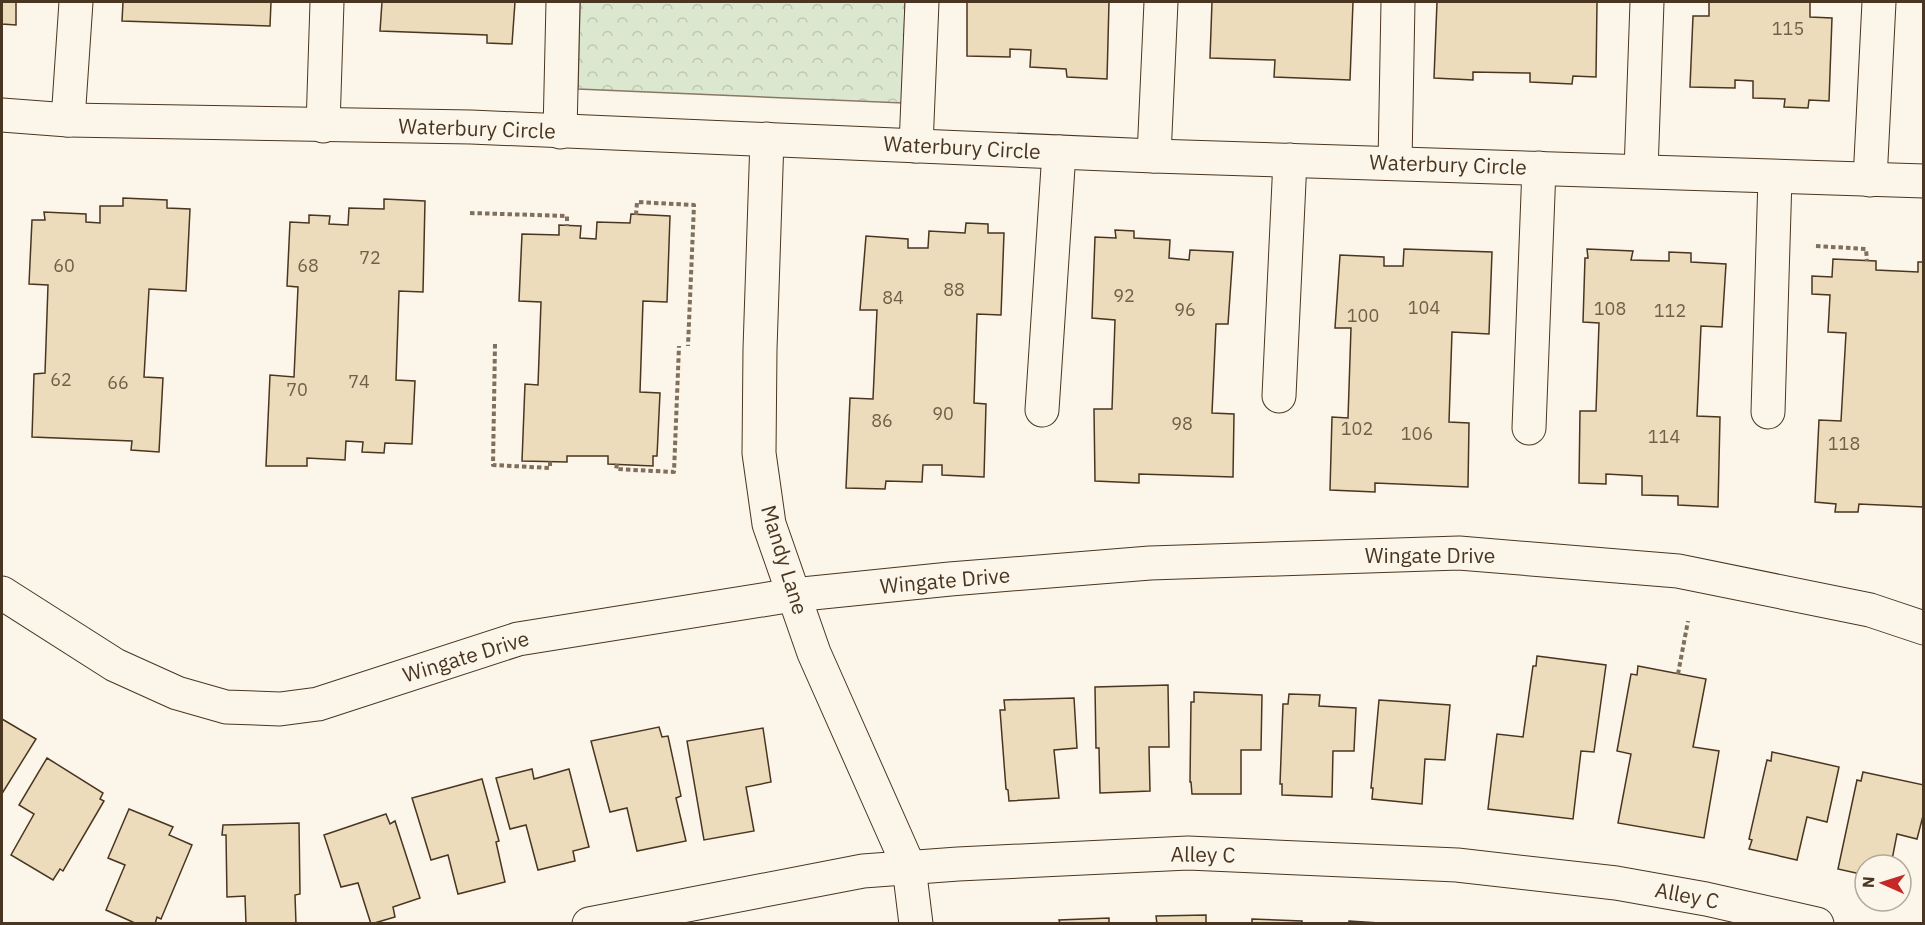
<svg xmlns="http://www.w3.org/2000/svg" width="1925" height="925" font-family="'IBM Plex Sans',sans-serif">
  <defs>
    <pattern id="park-crowns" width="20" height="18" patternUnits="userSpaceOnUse" patternTransform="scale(1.5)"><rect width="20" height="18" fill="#dce7d0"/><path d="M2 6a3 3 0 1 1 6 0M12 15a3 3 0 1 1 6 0" fill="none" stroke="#bec7b2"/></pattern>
  </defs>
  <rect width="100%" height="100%" fill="#fbf6e9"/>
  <polygon fill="url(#park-crowns)" stroke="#887966" stroke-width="1.5" points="580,2 905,2 903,103 578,89"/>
  <g fill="#ecdcbc" stroke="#4a3520" stroke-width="1.5">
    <polygon points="2,2 16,2 16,25 2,24"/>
    <polygon points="123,2 271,2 270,26 122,21"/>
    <polygon points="382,2 515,2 512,44 487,43 487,35 380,31"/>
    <polygon points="967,2 1109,2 1107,79 1067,77 1066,69 1030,67 1031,50 1010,49 1010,57 967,56"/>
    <polygon points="1212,2 1353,2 1350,80 1274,77 1275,60 1210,58"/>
    <polygon points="1437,2 1597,2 1596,77 1573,76 1572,84 1530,82 1530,73 1473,72 1473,80 1434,78"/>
    <polygon points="1709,2 1810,2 1810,17 1832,18 1829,101 1809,100 1808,108 1784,107 1785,99 1753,98 1753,81 1735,80 1735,88 1690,87 1693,16 1709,16"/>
    <polygon points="123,198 167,200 167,208 190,209 186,291 149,289 144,377 163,378 159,452 131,450 132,441 32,437 34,374 45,373 48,285 29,284 32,220 45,220 44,212 86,214 86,222 100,223 100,206 123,206"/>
    <polygon points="384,199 425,201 423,292 399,291 396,380 415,381 412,444 385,443 384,453 362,452 363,442 346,441 345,460 307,458 307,466 266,466 270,375 294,377 298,287 287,286 290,222 309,223 309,215 330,216 329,224 348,225 349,208 384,209"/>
    <polygon points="631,214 670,216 667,302 643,301 640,392 660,393 657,456 653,456 653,466 608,464 608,456 567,456 567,462 522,461 525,384 538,385 541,302 519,301 522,234 559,235 559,225 581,226 580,238 596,239 597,222 630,223"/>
    <polygon points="966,223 988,224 988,233 1004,233 1001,315 977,314 974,403 986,404 984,477 942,475 942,465 923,465 922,482 886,481 885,489 846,488 850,398 873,399 877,310 860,310 866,236 908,239 908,248 928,248 929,231 965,233"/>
    <polygon points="1115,230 1134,231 1134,238 1170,240 1169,258 1189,260 1190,250 1233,252 1228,324 1216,324 1212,413 1234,414 1233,477 1139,474 1139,483 1095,481 1094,409 1112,409 1115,320 1092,318 1095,237 1116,238"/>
    <polygon points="1404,249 1492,252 1489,334 1452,332 1449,422 1469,423 1468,487 1375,483 1375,492 1330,490 1332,417 1348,418 1351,328 1335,328 1340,255 1384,257 1384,266 1403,266"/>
    <polygon points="1587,249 1633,251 1631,260 1669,261 1669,252 1691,253 1691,262 1726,264 1722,327 1701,326 1697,416 1720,417 1718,507 1678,505 1678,496 1642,495 1642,476 1606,474 1606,484 1579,483 1580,411 1596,411 1599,323 1583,322 1585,258 1588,258"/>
    <polygon points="1833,259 1876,261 1876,270 1918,272 1918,262 1924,262 1924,516 1923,507 1859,504 1858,512 1835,512 1836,504 1815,502 1819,420 1841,421 1846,333 1828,332 1830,295 1812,294 1812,276 1832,277"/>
    <polygon points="1537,656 1606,665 1594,752 1581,751 1573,819 1488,809 1497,734 1523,737 1533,666 1536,666"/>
    <polygon points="1638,666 1706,679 1693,747 1719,751 1704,838 1618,823 1631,754 1617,751 1631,674 1637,675"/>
    <polygon points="1168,685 1169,747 1149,747 1150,791 1100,793 1099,748 1096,748 1095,687"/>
    <polygon points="1194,692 1262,695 1261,750 1241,750 1241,794 1192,794 1191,782 1190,782 1191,702 1194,702"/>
    <polygon points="1289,694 1320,695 1319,706 1356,708 1354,751 1333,751 1332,797 1282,795 1282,784 1280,784 1283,704 1288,704"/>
    <polygon points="1074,698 1077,748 1054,750 1059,798 1009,801 1008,790 1006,789 1000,710 1005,710 1004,700"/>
    <polygon points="1379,700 1450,705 1445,760 1425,759 1422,804 1372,799 1373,788 1371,788"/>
    <polygon points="2,719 36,739 3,792 2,791"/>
    <polygon points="659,727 662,737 668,736 681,796 676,798 686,841 637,851 627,808 610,812 591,741"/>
    <polygon points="763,728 771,782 746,787 754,831 704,840 687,741"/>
    <polygon points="1772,752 1839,767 1827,822 1807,817 1797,860 1749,849 1752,840 1749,839 1767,760 1771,761"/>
    <polygon points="47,758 103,793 100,799 104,801 63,871 60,869 53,880 11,855 34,814 19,805"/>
    <polygon points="532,769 534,779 569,769 589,847 573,851 575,861 538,870 526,825 510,829 496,778"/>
    <polygon points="1863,772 1924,785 1924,812 1917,839 1897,834 1891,865 1865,865 1865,875 1838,869 1857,780 1861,781"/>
    <polygon points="482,779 499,841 496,842 505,882 458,894 448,855 431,860 412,798"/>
    <polygon points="129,809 173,827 169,835 192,845 161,919 157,917 155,924 137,924 106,910 125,865 108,858"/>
    <polygon points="386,814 390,824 395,821 420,898 393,907 395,917 371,924 358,883 341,887 324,835"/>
    <polygon points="299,823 300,894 295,895 296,924 246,924 245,896 227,897 226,835 222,835 223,825"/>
    <polygon points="1206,915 1206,924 1157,924 1156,916"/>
    <polygon points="1109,918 1109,924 1060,924 1059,920"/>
    <polygon points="1252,919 1302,921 1302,924 1252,924"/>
    <polygon points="1349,921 1395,924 1349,924"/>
  </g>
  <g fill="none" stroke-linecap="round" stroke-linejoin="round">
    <g stroke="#4a3520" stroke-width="35">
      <g id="minor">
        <polyline points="2,115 68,120 471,127 1154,156 1924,181"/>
        <polyline points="68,120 76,2"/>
        <polyline points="323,126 327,2"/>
        <polyline points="560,132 563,2"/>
        <polyline points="767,139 760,349 759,453 769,524 814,653 909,867 916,924"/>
        <polyline points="916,146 922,2"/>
        <polyline points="1154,156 1161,2"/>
        <polyline points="1395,163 1398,2"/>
        <polyline points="1641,171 1647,2"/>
        <polyline points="1870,180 1879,2"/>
        <polyline points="1279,396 1290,160"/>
        <polyline points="1042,410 1059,152"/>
        <polyline points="1768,412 1775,177"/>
        <polyline points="1529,428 1539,168"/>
        <polyline points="2,593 115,665 177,693 226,707 280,709 318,704 518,639 793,595 950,579 1150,563 1459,553 1678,571 1870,610 1924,628"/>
        <polyline points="589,924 863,871 958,864 1188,853 1457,865 1616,883 1706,899 1817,924"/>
      </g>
    </g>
    <g stroke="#7f6f5c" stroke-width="4" stroke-dasharray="4.5 3" stroke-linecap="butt">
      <polyline points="470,213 567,216 567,226"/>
      <polyline points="636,215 637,202 694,205 688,346"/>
      <polyline points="1816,246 1866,249 1867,261"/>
      <polyline points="495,344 493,465 550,468 550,461"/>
      <polyline points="617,464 616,469 674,472 679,346"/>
      <polyline points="1678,674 1688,621"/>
    </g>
    <use href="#minor" stroke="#fbf6e9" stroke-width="33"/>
  </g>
  <g text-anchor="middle" stroke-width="4.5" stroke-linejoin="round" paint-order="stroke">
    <g font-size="18" fill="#725f47">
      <text x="1788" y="35">115</text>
      <text x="370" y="264">72</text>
      <text x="64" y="272">60</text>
      <text x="308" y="272">68</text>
      <text x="954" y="296">88</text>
      <text x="1124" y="302">92</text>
      <text x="893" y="304">84</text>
      <text x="1424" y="314">104</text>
      <text x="1610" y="315">108</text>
      <text x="1185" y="316">96</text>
      <text x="1670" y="317">112</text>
      <text x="1363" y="322">100</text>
      <text x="61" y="386">62</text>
      <text x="359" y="388">74</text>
      <text x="118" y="389">66</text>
      <text x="297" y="396">70</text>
      <text x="943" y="420">90</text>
      <text x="882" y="427">86</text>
      <text x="1182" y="430">98</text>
      <text x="1357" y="435">102</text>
      <text x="1417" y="440">106</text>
      <text x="1664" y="443">114</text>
      <text x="1844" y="450">118</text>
    </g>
    <g font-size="21" fill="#4a3520" stroke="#fbf6e9">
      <text transform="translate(477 129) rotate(2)" y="7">Waterbury Circle</text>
      <text transform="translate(962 148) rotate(3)" y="7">Waterbury Circle</text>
      <text transform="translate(1448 165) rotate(2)" y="7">Waterbury Circle</text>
      <text x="1430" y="563">Wingate Drive</text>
      <text transform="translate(784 560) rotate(73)" y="7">Mandy Lane</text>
      <text transform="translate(945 581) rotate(-5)" y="7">Wingate Drive</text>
      <text transform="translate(466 657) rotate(-17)" y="7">Wingate Drive</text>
      <text transform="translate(1203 855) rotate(1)" y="7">Alley C</text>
      <text transform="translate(1687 896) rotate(11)" y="7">Alley C</text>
    </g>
  </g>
  <rect width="1925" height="925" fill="none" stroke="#4a3520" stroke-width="6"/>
  <g transform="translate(1883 883) rotate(273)"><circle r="28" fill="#fbf6e9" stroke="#b4a999" stroke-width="1.5"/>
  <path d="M0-4.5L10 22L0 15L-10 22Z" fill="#c62828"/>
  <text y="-9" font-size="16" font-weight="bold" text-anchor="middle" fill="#4a3520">N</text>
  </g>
</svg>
